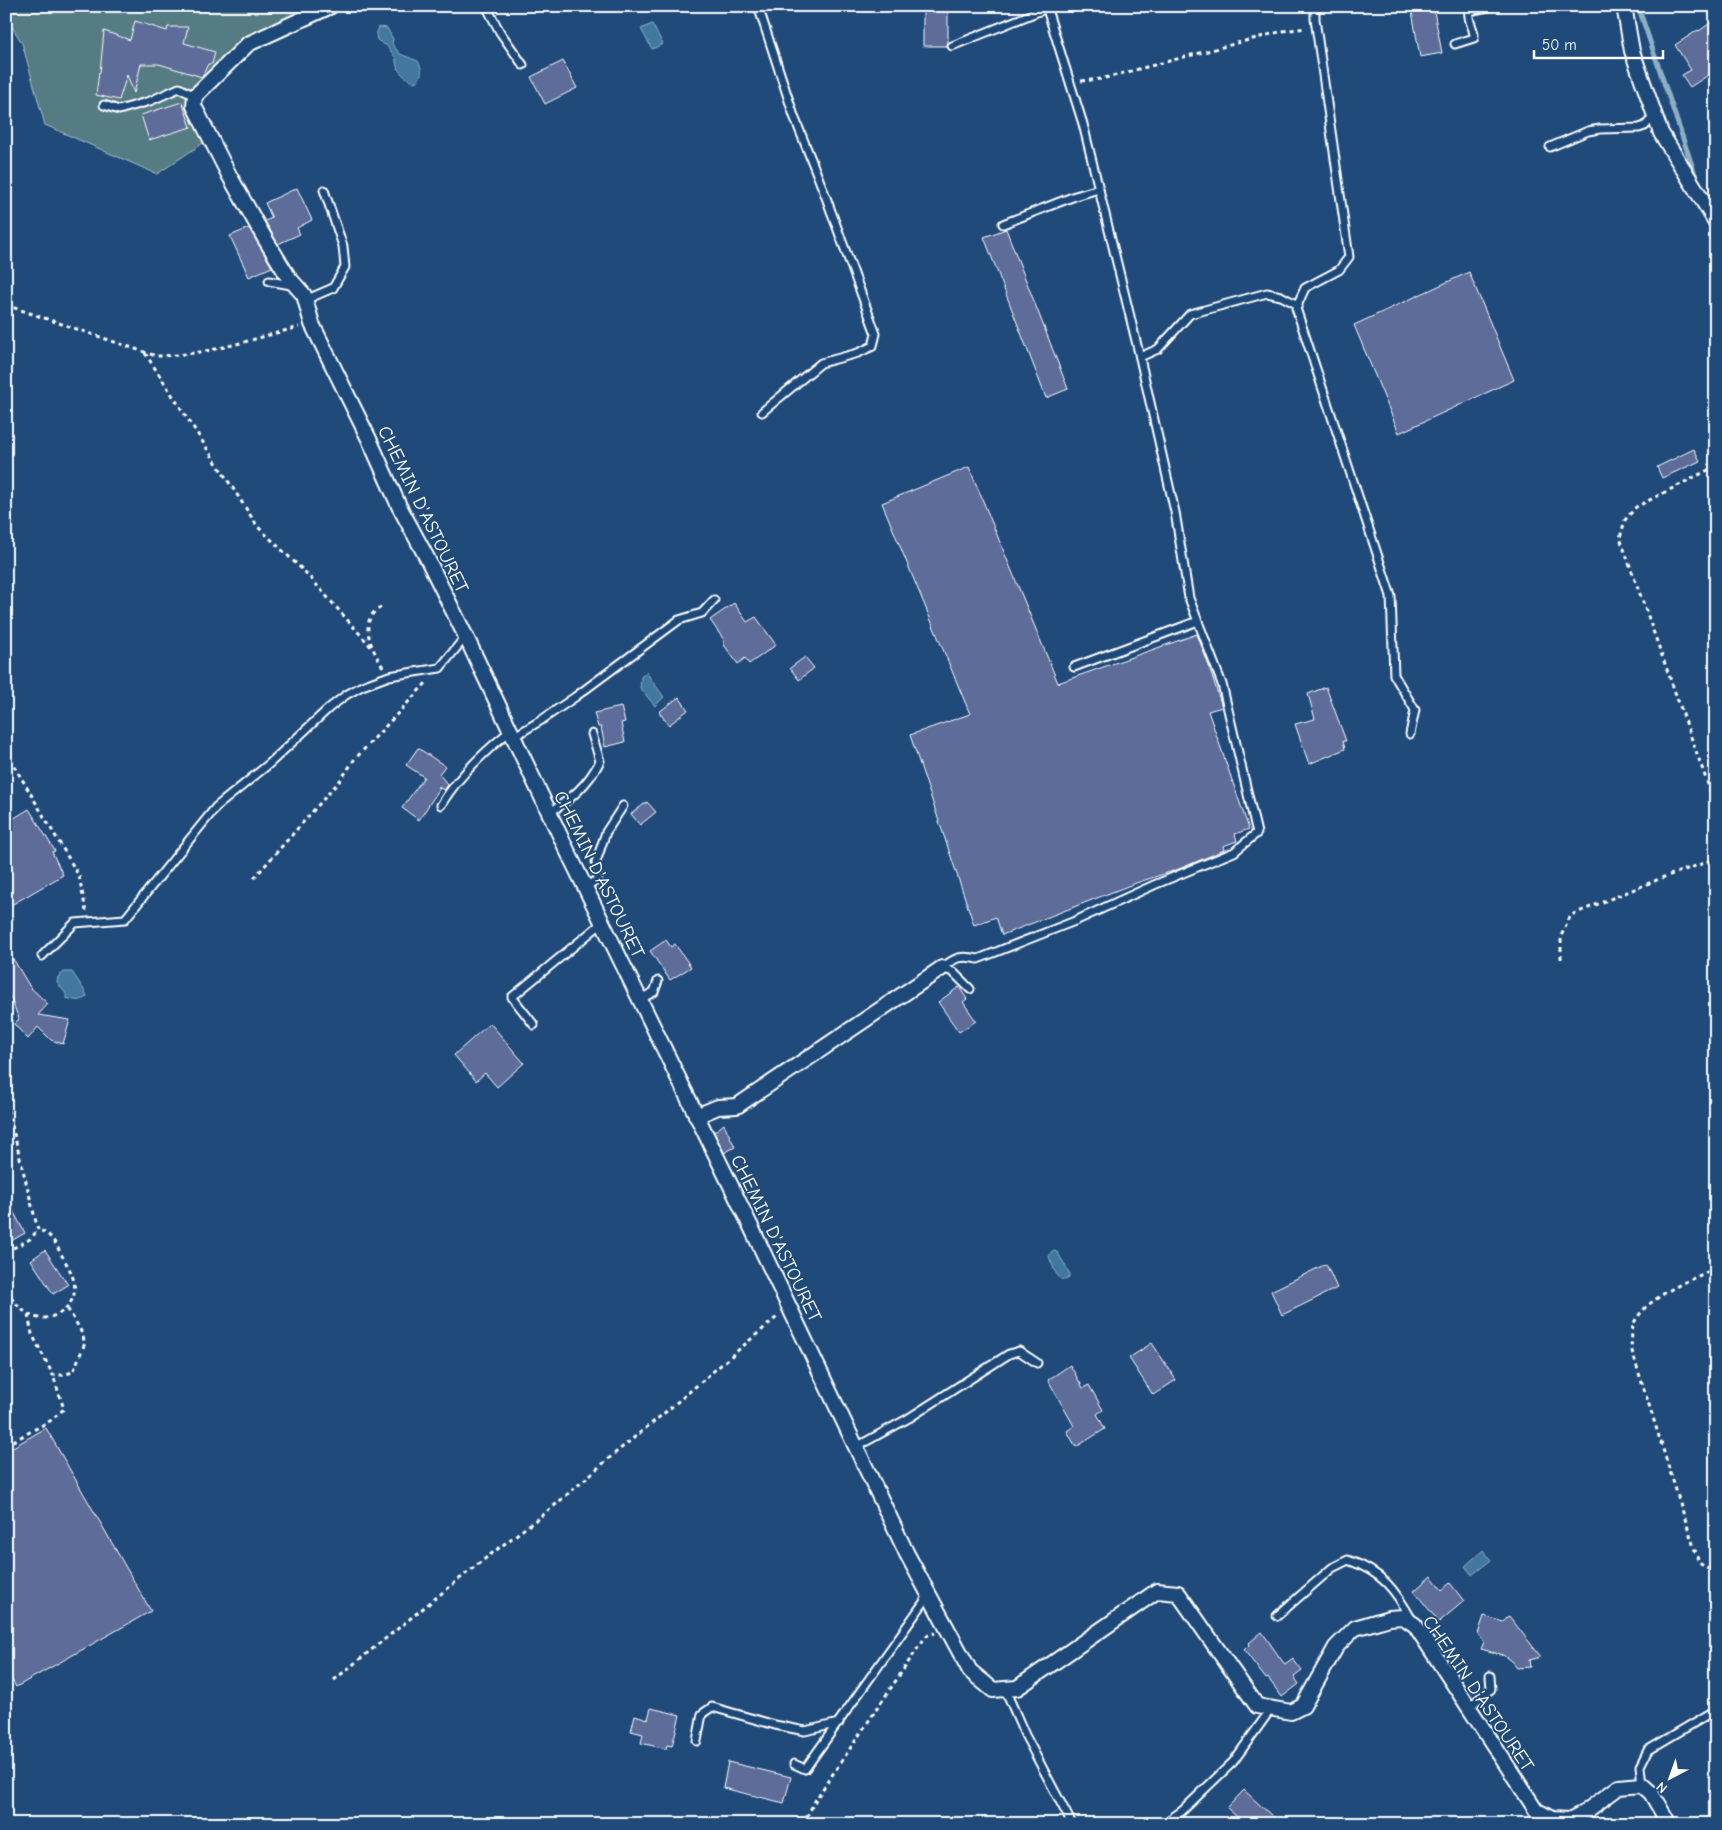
<svg xmlns="http://www.w3.org/2000/svg" width="1722" height="1830" font-family="'Comic Neue',sans-serif">
  <rect width="100%" height="100%" fill="#1f4a7a"/>
  <filter id="ink" filterUnits="userSpaceOnUse"><feTurbulence type="fractalNoise" baseFrequency=".02" numOctaves="2"/><feDisplacementMap in="SourceGraphic" scale="10" xChannelSelector="R" yChannelSelector="G"/><feConvolveMatrix kernelMatrix="1 2 1 2 8 2 1 2 1" color-interpolation-filters="sRGB"/></filter>
  <g filter="url(#ink)">
    <polygon fill="#557c83" stroke="#aabec1" points="6,6 320,6 240,42 187,98 203,143 157,174 45,125 22,43 6,17"/>
    <g fill="#42789f" stroke="#8eaec5">
      <polygon points="652,24 663,44 652,49 641,29"/>
      <path d="M379,27L387,28L393,39L392,44L400,54L418,61C422,69 423,73 418,81L413,82C403,76 395,70 396,58L387,46L377,40L376,35Z"/>
      <polygon points="646,672 664,697 655,706 640,688 641,677"/>
      <path d="M64,972H72C75,976 86,992 87,996C81,1003 74,1000 66,998V994L57,982L58,977Z"/>
      <path d="M1055,1251L1058,1253L1070,1274L1069,1278C1058,1286 1053,1266 1049,1257L1051,1252Z"/>
      <polygon points="1483,1550 1491,1560 1472,1575 1465,1566"/>
    </g>
    <g fill="none" stroke-linecap="round" stroke-linejoin="round">
      <g stroke="#8eaec5" stroke-width="5">
        <polyline points="1638,6 1697,180"/>
        <polyline points="1711,222 1716,236"/>
      </g>
    </g>
    <g fill="#5d6c99" stroke="#fff">
      <polygon points="923,6 948,6 948,42 947,46 923,46"/>
      <polygon points="1411,6 1433,6 1442,53 1420,57"/>
      <polygon points="1716,19 1716,70 1690,87 1682,75 1691,70 1675,45 1698,30 1699,31"/>
      <polygon points="135,21 167,31 168,27 188,27 184,43 215,52 212,64 208,64 202,77 159,64 141,64 134,93 127,75 119,100 96,95 99,72 100,73 104,31 130,40"/>
      <polygon points="563,61 577,88 545,104 531,77"/>
      <polygon points="182,102 191,127 149,140 141,115"/>
      <polygon points="297,188 312,220 297,228 300,234 278,244 265,221 272,218 265,203"/>
      <polygon points="249,228 272,267 249,277 230,236"/>
      <polygon points="1006,229 1068,389 1046,398 984,237"/>
      <polygon points="1469,272 1514,380 1399,433 1354,325"/>
      <polygon points="1694,449 1700,461 1662,478 1657,467"/>
      <polygon points="969,467 1058,683 1197,634 1209,666 1222,707 1208,711 1249,829 1235,834 1237,841 1223,846 1224,850 1179,869 1133,884 1002,935 996,917 974,925 910,735 970,714 882,503"/>
      <polygon points="734,603 747,622 756,617 776,645 749,664 745,658 738,664 724,645 724,640 710,620"/>
      <polygon points="805,657 814,668 799,680 790,668"/>
      <polygon points="1326,687 1346,741 1343,741 1345,749 1309,764 1295,724 1315,719 1308,694"/>
      <polygon points="679,697 688,710 669,725 659,712"/>
      <polygon points="621,707 625,722 621,723 625,742 605,747 601,727 598,727 594,713"/>
      <polygon points="418,748 445,766 439,774 448,785 444,790 438,787 440,788 419,820 402,808 424,777 406,765"/>
      <polygon points="647,802 656,812 640,825 631,814"/>
      <polygon points="29,809 55,851 52,852 63,875 6,908 6,823"/>
      <polygon points="666,940 671,947 675,944 691,967 670,980 650,951"/>
      <polygon points="6,947 30,987 48,1004 38,1015 70,1020 63,1044 51,1040 38,1027 28,1039 14,1024 19,1019 6,986"/>
      <polygon points="959,987 967,999 963,1002 976,1021 959,1032 938,1002"/>
      <polygon points="490,1023 524,1063 497,1087 485,1073 476,1081 454,1055"/>
      <polygon points="724,1124 735,1147 724,1153 714,1132"/>
      <polygon points="6,1198 25,1233 6,1244"/>
      <polygon points="45,1250 68,1285 53,1294 31,1260"/>
      <polygon points="1326,1264 1337,1288 1282,1315 1271,1291"/>
      <polygon points="1152,1343 1176,1380 1153,1395 1129,1358"/>
      <polygon points="1070,1365 1083,1388 1089,1385 1103,1410 1097,1414 1105,1429 1076,1447 1067,1431 1074,1426 1048,1380"/>
      <polygon points="46,1428 151,1611 16,1687 6,1669 6,1451"/>
      <polygon points="1431,1576 1442,1590 1450,1583 1464,1601 1439,1622 1414,1591"/>
      <polygon points="1484,1616 1503,1622 1509,1616 1541,1657 1529,1660 1530,1667 1517,1668 1511,1661 1503,1655 1481,1649 1484,1642 1478,1634"/>
      <polygon points="1262,1632 1285,1665 1293,1659 1302,1671 1294,1677 1299,1684 1282,1697 1268,1678 1266,1679 1244,1650 1250,1644 1249,1643"/>
      <polygon points="651,1708 680,1715 672,1746 667,1745 666,1749 641,1743 643,1734 631,1731 635,1715 648,1719"/>
      <polygon points="728,1762 791,1777 784,1803 723,1788"/>
      <polygon points="1244,1790 1261,1806 1281,1824 1245,1824 1227,1808"/>
    </g>
    <g fill="none" stroke-linecap="round" stroke-linejoin="round">
      <g stroke="#fff" stroke-width="11">
        <g id="lane">
          <polyline points="486,6 500,32 523,65"/>
          <polyline points="758,6 794,116 824,192 876,334 873,346 858,353 821,363 762,412"/>
          <polyline points="1315,6 1315,19 1349,257 1339,270 1305,288 1296,308 1391,596 1394,675 1415,710 1410,734"/>
          <path d="M1455,44L1474,38C1475,28 1467,22 1469,11L1493,6"/>
          <polyline points="952,46 1047,8"/>
          <polyline points="104,105 119,110 150,101 179,88 195,96"/>
          <polyline points="1550,147 1588,131 1600,129 1639,128 1645,126 1655,115"/>
          <polyline points="1003,224 1075,196 1099,189"/>
          <polyline points="269,281 291,285"/>
          <polyline points="305,300 333,288 345,267 343,246 324,190"/>
          <polyline points="1140,357 1158,349 1190,314 1267,293 1281,296 1298,305"/>
          <polyline points="1074,667 1198,621"/>
          <polyline points="513,737 540,721 575,697 679,620 702,613 714,600"/>
          <path d="M441,805C458,776 484,752 510,731"/>
          <path d="M549,813C571,799 588,785 600,761L592,734"/>
          <polyline points="585,886 598,880 596,862 606,832 623,806"/>
          <polyline points="42,956 75,923 125,919 216,807 269,764 329,708 346,695 362,686 389,676 440,668 466,636"/>
          <path d="M970,989L953,972L942,968C955,957 962,955 978,959L1075,921L1154,885L1234,852L1257,833L1222,684L1189,598L1175,512L1137,345L1083,124L1046,6"/>
          <polyline points="640,999 654,992 658,981"/>
          <polyline points="534,1025 512,997 602,923"/>
          <polyline points="856,1447 909,1418 1009,1354 1019,1351 1037,1363"/>
          <path d="M1277,1616L1332,1568L1348,1560C1382,1572 1395,1589 1412,1620"/>
          <polyline points="1005,1689 1025,1735 1072,1824"/>
          <polyline points="1469,1707 1491,1689 1490,1676"/>
          <polyline points="697,1741 702,1714 712,1707 775,1725 805,1731 839,1723"/>
          <polyline points="794,1764 805,1769 929,1595"/>
          <polyline points="1642,1785 1640,1766 1648,1750 1716,1710"/>
          <polyline points="1163,1824 1182,1811 1233,1762 1271,1709"/>
        </g>
      </g>
      <g stroke="#fff" stroke-width="18">
        <g id="street">
          <polyline points="331,6 248,44 195,96 194,106 229,175 264,237 289,278 304,295 312,324 369,439 399,506 426,556 468,641 564,844 752,1229 907,1554 970,1671 993,1690 1017,1688 1157,1591 1178,1593 1257,1706 1291,1712 1303,1706 1336,1647 1355,1628 1389,1618 1403,1617 1415,1625 1536,1810 1552,1819 1569,1820 1585,1812 1619,1787 1642,1785 1651,1793 1669,1824"/>
          <polyline points="1624,6 1632,51 1661,133 1716,222"/>
          <polyline points="696,1116 718,1107 737,1106 942,968"/>
        </g>
      </g>
      <g stroke="#fff" stroke-width="3" stroke-dasharray="4 4" stroke-linecap="butt">
        <polyline points="1081,81 1101,79 1283,31 1306,28"/>
        <path d="M6,305L156,356C205,356 252,339 299,327"/>
        <polyline points="145,353 258,527 306,573 373,649"/>
        <polyline points="1716,466 1636,507 1625,520 1620,538 1716,807"/>
        <path d="M383,667C375,654 361,630 372,615C374,611 380,608 384,605"/>
        <polyline points="6,752 79,876 86,911"/>
        <polyline points="254,878 342,778 354,760 428,681"/>
        <polyline points="1561,959 1561,936 1571,915 1664,877 1716,859"/>
        <polyline points="6,1102 38,1230"/>
        <polyline points="6,1252 30,1239 38,1230"/>
        <path d="M1716,1268C1690,1280 1650,1295 1635,1321C1631,1328 1632,1339 1631,1348L1699,1563L1716,1574"/>
        <path d="M6,1291C12,1299 19,1308 28,1314C48,1327 80,1307 74,1282C72,1271 64,1260 59,1250C54,1241 49,1232 38,1230"/>
        <polyline points="28,1315 32,1334 53,1375 62,1375 73,1372 85,1343 80,1329 67,1308"/>
        <polyline points="6,1445 50,1421 64,1409 53,1375"/>
        <polyline points="334,1680 478,1564 554,1506 614,1454 668,1410 777,1317"/>
        <polyline points="803,1824 816,1799 926,1636 935,1633"/>
      </g>
      <use href="#lane" stroke="#1f4a7a" stroke-width="7"/>
      <use href="#street" stroke="#1f4a7a" stroke-width="14"/>
    </g>
  </g>
  <g text-anchor="middle" stroke-width="4" stroke-linejoin="round" paint-order="stroke">
    <g font-size="19" fill="#fff" stroke="#1f4a7a">
      <text transform="translate(424 509) rotate(64)" y="7">CHEMIN D'ASTOURET</text>
      <text transform="translate(600 874) rotate(64)" y="7">CHEMIN D'ASTOURET</text>
      <text transform="translate(777 1238) rotate(64)" y="7">CHEMIN D'ASTOURET</text>
      <text transform="translate(1479 1693) rotate(56)" y="7">CHEMIN D'ASTOURET</text>
    </g>
  </g>
  <rect width="1722" height="1830" fill="none" stroke="#1f4a7a" stroke-width="25"/>
  <rect x="12" y="12" width="1697" height="1805" fill="none" stroke="#fff" stroke-width="2" filter="url(#ink)"/>
  <g transform="translate(1670 1778) rotate(221)" stroke="#1f4a7a" stroke-width="4" paint-order="stroke">
  <path d="M0-4L9 19L0 12L-9 19Z" fill="#ffffff"/>
  <text y="-8" font-size="14" font-weight="bold" text-anchor="middle" fill="#ffffff">N</text>
  </g>
  <path d="M1534 50v8h129v-8" fill="none" stroke="#ffffff" stroke-width="2.5"/>
  <text x="1542" y="50" font-size="15" fill="#ffffff" stroke="#1f4a7a" stroke-width="4" paint-order="stroke">50 m</text>
</svg>
